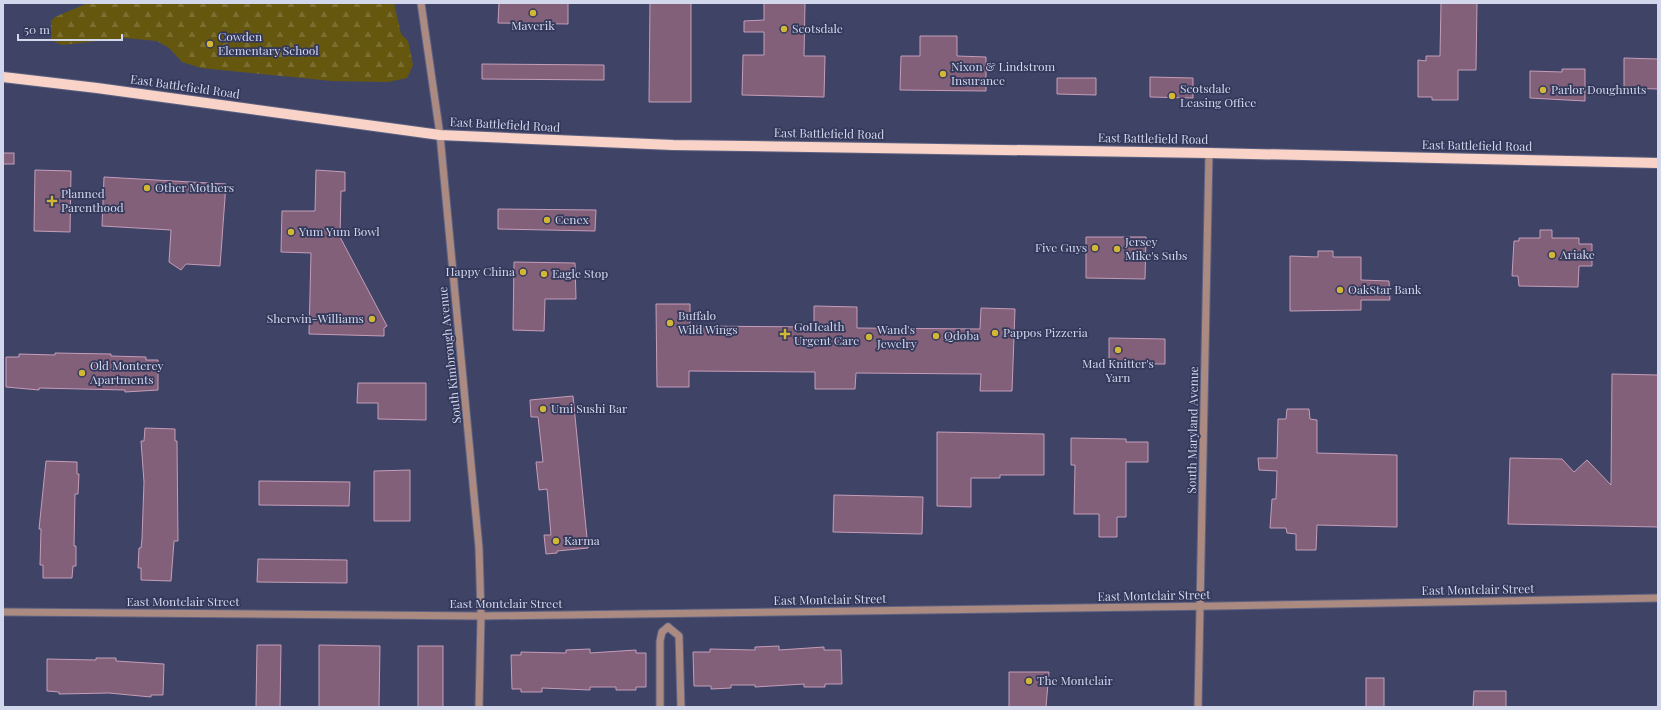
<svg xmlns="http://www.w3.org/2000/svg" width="1661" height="710" font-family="'Playfair Display',serif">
  <defs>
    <pattern id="forest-firs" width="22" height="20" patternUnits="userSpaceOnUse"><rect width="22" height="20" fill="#65570e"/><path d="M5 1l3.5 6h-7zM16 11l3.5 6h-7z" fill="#7a6e31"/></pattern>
  </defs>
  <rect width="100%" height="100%" fill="#3f4467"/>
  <polygon fill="url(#forest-firs)" points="88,3 394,3 401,34 408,41 413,65 407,78 388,82 332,81 201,68 182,62 169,48 157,41 125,38 62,45 51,40 51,21 55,17"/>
  <g fill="#83607a" stroke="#c49db9">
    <polygon points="499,3 568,3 568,24 498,23"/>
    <polygon points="650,3 691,3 691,102 649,102"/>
    <polygon points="764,3 805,3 804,56 825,56 824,97 742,95 743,55 764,55 764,32 744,32 744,21 764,20"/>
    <polygon points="1441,3 1477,3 1476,70 1458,70 1458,100 1432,100 1432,97 1418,97 1418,60 1426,61 1426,56 1440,56"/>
    <polygon points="920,36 957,36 957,56 986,57 986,91 900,90 901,56 920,56"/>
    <polygon points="1624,58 1658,59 1658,89 1624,88"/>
    <polygon points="482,64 604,65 604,80 482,79"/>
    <polygon points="1562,69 1585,69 1585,101 1530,98 1530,71 1562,72"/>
    <polygon points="1150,77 1193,78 1193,98 1150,97"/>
    <polygon points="1057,78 1096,78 1096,95 1057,94"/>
    <rect x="3" y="153" width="11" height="11"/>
    <polygon points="35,170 71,171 70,232 34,231"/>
    <polygon points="316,170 345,172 345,191 341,191 340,237 387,326 384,328 384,336 309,334 311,253 281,252 282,211 315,211"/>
    <polygon points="104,177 226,184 220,266 186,264 181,270 169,262 171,230 102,226"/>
    <polygon points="498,209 596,210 595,231 498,229"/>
    <polygon points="1540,230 1552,230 1552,238 1579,238 1579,244 1592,244 1592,266 1579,266 1578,287 1519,286 1518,276 1512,276 1514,241 1519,241 1519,238 1540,238"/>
    <polygon points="1086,237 1146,237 1145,279 1086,278"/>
    <polygon points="1318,251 1333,251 1333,257 1361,257 1361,280 1389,281 1390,300 1361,300 1361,310 1290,311 1290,256 1318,257"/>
    <polygon points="514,262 575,263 576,299 545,299 544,331 513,330"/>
    <polygon points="656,304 690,304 690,326 814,327 814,306 857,307 857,328 980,329 981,308 1015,309 1012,391 980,391 981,374 856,373 855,389 815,389 815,372 689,371 689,387 657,387"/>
    <polygon points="1109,338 1165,339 1165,364 1109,364"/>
    <polygon points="55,353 111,354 111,356 146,357 146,360 158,360 158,390 125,392 125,390 39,388 39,390 6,387 6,357 19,357 19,354 55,355"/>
    <polygon points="1612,374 1658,375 1658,527 1508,524 1510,458 1562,459 1574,472 1587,460 1611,485"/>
    <polygon points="358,383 426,383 426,420 378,419 378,403 357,403"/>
    <polygon points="573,396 588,548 557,551 557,553 546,554 544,535 551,535 547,489 539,490 536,462 543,462 538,417 531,417 530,400"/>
    <polygon points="1287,409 1309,409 1310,419 1317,420 1317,453 1397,455 1397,527 1317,525 1316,550 1296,550 1296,534 1287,533 1286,528 1270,528 1272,499 1276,499 1277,471 1259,470 1258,458 1277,458 1278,419 1286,419"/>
    <polygon points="145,428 175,429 175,441 177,441 178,541 174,541 171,581 141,580 141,568 138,568 139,548 141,548 142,539 144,482 141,441 144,441"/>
    <polygon points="937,432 1044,434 1044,475 1000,475 1000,478 971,478 971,507 937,506"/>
    <polygon points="1071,438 1126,439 1126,442 1148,442 1148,462 1126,462 1126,517 1117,517 1117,537 1099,537 1099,514 1074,514 1075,465 1071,465"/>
    <polygon points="46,461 77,462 77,474 79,474 78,494 75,494 74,546 76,546 76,566 73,566 72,578 43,578 43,565 40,565 41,529 39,529"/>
    <polygon points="410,470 410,521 374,521 374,471"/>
    <polygon points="259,481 350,482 349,506 259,505"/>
    <polygon points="834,495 923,497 922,534 833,532"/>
    <polygon points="258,559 347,560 347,583 257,582"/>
    <polygon points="257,645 281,645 280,707 256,707"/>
    <polygon points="319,645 380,646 379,707 319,707"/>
    <rect x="418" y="646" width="25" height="61"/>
    <polygon points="779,646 779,650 824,647 824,650 841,650 842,684 825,684 825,687 804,687 804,684 755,687 755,685 731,685 731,688 711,689 711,686 694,686 693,652 710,652 710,649 755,650 755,647"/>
    <polygon points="590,649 590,653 636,650 636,653 646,653 646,687 636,687 636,690 616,690 616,687 590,687 590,690 542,688 542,692 521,692 521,689 512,689 511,655 521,655 521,652 566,653 566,650"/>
    <polygon points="96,658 116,658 116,661 164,664 163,695 151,695 151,697 109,693 59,694 59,692 47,691 47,659 96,660"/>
    <polygon points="1009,672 1049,672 1046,707 1009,707"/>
    <rect x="1366" y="678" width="18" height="29"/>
    <polygon points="1474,691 1506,691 1506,707 1473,707"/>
  </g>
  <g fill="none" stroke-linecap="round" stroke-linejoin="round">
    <g stroke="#5c6182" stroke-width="9">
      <g id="minor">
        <polyline points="421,3 440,135 479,548 481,616 479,707"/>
        <polyline points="3,612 481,616 1217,606 1658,598"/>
        <polyline points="668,627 679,636 681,707"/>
        <polyline points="660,707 660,641 662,632 668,627"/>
        <polyline points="1198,707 1209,153"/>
      </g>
    </g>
    <g stroke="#5c6182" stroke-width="12">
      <polyline id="major" points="3,77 97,88 440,135 673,145 1209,153 1658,163"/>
    </g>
    <use href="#minor" stroke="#aa8a81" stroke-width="7"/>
    <use href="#major" stroke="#f9d3c7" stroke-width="10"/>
  </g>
  <g fill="#d2b736" stroke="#34395b" stroke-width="1.5">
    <circle cx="533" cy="13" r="4"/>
    <circle cx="784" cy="29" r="4"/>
    <circle cx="210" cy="44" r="4"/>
    <circle cx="943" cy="74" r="4"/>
    <circle cx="1543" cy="90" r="4"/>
    <circle cx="1172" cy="96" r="4"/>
    <circle cx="147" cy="188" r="4"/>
    <path d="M50 195h4v4h4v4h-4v4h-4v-4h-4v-4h4z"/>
    <circle cx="547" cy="220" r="4"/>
    <circle cx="291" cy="232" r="4"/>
    <circle cx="1095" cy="248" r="4"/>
    <circle cx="1117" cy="249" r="4"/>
    <circle cx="1552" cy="255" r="4"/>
    <circle cx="523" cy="272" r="4"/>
    <circle cx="544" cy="274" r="4"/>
    <circle cx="1340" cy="290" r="4"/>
    <circle cx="372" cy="319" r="4"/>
    <circle cx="670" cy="323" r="4"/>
    <circle cx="995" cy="333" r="4"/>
    <path d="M783 328h4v4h4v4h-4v4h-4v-4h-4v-4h4z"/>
    <circle cx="936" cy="336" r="4"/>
    <circle cx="869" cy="337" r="4"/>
    <circle cx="1118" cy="350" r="4"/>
    <circle cx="82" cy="373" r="4"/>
    <circle cx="543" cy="409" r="4"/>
    <circle cx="556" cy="541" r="4"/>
    <circle cx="1029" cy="681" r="4"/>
  </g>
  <g text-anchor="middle" stroke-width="3.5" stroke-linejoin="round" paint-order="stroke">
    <g font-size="12" fill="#d2d7ec" stroke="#34395b" text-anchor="start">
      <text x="533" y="30" text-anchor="middle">Maverik</text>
      <text x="792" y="33">Scotsdale</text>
      <text x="218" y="41">Cowden<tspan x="218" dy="14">Elementary School</tspan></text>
      <text x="951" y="71">Nixon &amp; Lindstrom<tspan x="951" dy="14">Insurance</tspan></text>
      <text x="1180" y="93">Scotsdale<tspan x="1180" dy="14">Leasing Office</tspan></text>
      <text x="1551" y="94">Parlor Doughnuts</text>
      <text x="155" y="192">Other Mothers</text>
      <text x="61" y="198">Planned<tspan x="61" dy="14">Parenthood</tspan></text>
      <text x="555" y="224">Cenex</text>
      <text x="299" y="236">Yum Yum Bowl</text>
      <text x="1125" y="246">Jersey<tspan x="1125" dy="14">Mike's Subs</tspan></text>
      <text x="1087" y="252" text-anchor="end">Five Guys</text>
      <text x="1560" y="259">Ariake</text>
      <text x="515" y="276" text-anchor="end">Happy China</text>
      <text x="552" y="278">Eagle Stop</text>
      <text x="1348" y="294">OakStar Bank</text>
      <text x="678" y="320">Buffalo<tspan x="678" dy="14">Wild Wings</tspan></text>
      <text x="364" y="323" text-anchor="end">Sherwin-Williams</text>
      <text x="794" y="331">GoHealth<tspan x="794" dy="14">Urgent Care</tspan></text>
      <text x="877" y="334">Wand's<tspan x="877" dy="14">Jewelry</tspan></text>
      <text x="1003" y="337">Pappos Pizzeria</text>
      <text x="944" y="340">Qdoba</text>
      <text x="1118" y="368" text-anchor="middle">Mad Knitter's<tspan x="1118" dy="14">Yarn</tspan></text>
      <text x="90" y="370">Old Monterey<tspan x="90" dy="14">Apartments</tspan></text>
      <text x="551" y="413">Umi Sushi Bar</text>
      <text x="564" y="545">Karma</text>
      <text x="1037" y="685">The Montclair</text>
    </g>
    <g font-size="12" fill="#d2d7ec" stroke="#34395b">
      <text transform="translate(185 87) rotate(8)" y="4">East Battlefield Road</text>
      <text transform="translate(505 125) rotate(3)" y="4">East Battlefield Road</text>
      <text transform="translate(829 134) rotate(1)" y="4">East Battlefield Road</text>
      <text transform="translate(1153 139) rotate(1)" y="4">East Battlefield Road</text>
      <text transform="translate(1477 146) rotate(1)" y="4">East Battlefield Road</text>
      <text transform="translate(450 355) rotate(-96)" y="4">South Kimbrough Avenue</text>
      <text transform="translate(1193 430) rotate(-89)" y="4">South Maryland Avenue</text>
      <text transform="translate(1478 590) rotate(-1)" y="4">East Montclair Street</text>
      <text transform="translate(1154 596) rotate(-1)" y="4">East Montclair Street</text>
      <text transform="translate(830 600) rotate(-1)" y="4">East Montclair Street</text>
      <text x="183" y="606">East Montclair Street</text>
      <text x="506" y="608">East Montclair Street</text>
    </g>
  </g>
  <rect width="1661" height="710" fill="none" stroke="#d2d7ec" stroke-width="8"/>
  <path d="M18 34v6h104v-6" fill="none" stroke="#d2d7ec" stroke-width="2"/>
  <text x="24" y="34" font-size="12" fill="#d2d7ec" stroke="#34395b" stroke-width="3" paint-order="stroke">50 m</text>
</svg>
